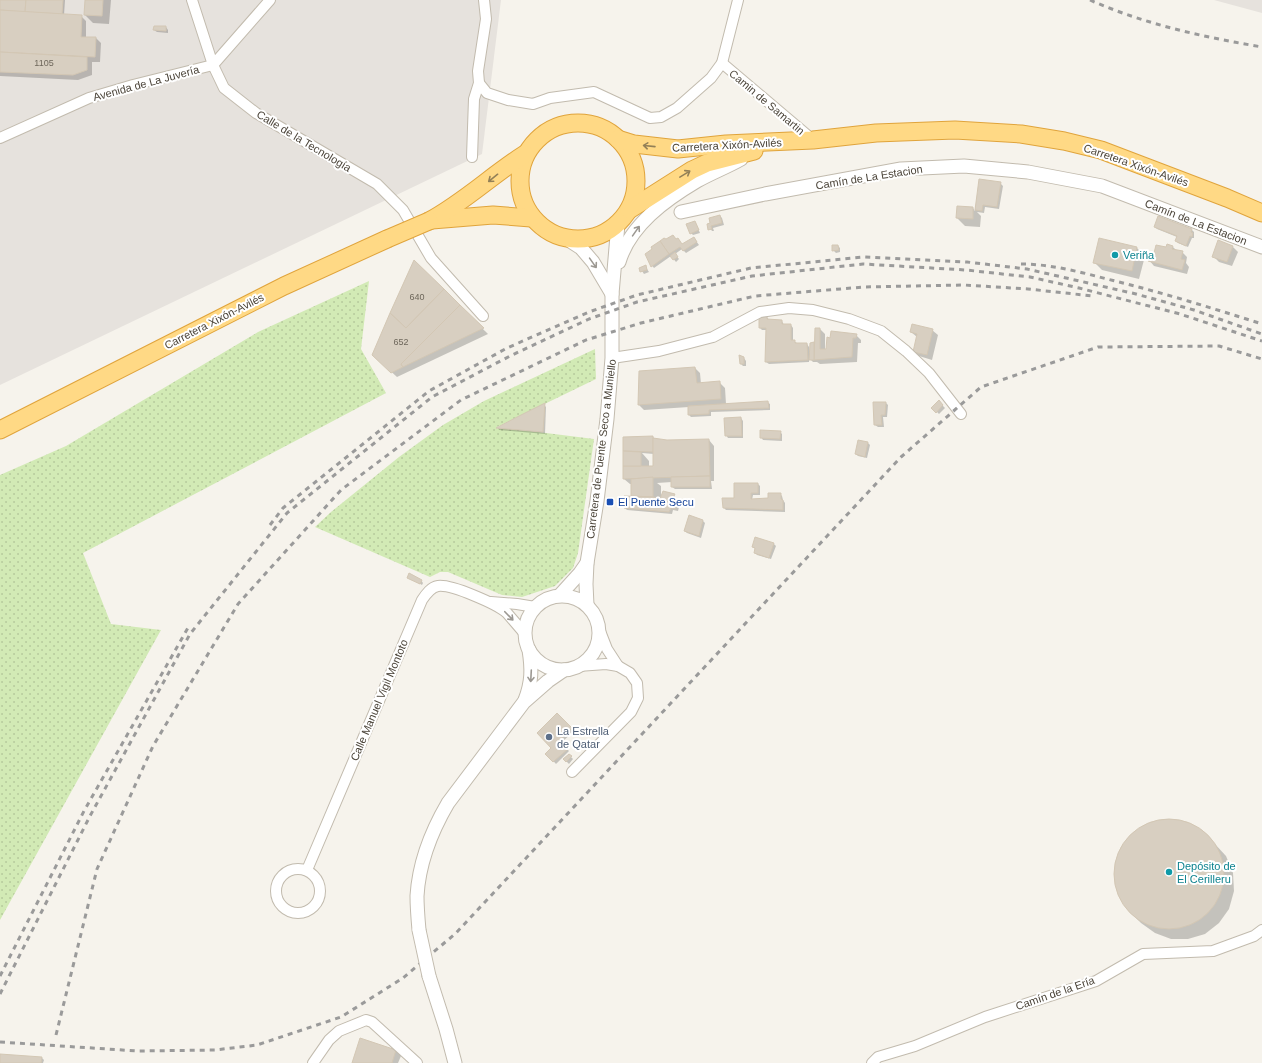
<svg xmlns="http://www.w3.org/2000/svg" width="1262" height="1063" font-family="Arial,sans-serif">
  <defs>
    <pattern id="grass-dots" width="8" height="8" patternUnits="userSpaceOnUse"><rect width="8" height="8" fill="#d2eab5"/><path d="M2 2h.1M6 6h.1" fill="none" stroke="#b6ca9c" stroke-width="1.8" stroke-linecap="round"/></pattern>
  </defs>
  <rect width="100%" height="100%" fill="#f6f3ec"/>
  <g fill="#e6e2dd">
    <polygon points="0,0 501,0 482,154 0,385"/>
    <polygon points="1214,0 1262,0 1262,13"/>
  </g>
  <g fill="url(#grass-dots)">
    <polygon points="369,281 361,349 386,393 83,553 111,624 161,630 0,920 0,475 66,446 258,332"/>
    <polygon points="595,349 596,379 497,427 594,439 578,553 573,568 555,586 522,597 502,595 448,572 440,572 430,577 315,527 331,512 399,457 443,425 484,401"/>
  </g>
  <g fill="#0003" fill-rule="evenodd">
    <polygon points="0,0 65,0 64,15 81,16 86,21 86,38 96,38 101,43 100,62 92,62 92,75 78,80 0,76"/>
    <polygon points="86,0 111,0 109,24 93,23 85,15"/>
    <polygon points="155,27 166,27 168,30 168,33 157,32 154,30"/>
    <polygon points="980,180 1000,183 1003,186 999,209 985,207 984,213 977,212 981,216 980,227 965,226 957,218 973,208 975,211"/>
    <polygon points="720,216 722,218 724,225 713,228 714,231 712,231 708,225"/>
    <polygon points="1159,217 1192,230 1194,232 1194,238 1192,238 1188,247 1178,243 1176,241 1177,237 1157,229 1155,227"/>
    <polygon points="695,222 700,233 693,235 691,233"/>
    <polygon points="694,238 699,245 686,253 682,249 675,254 679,259 676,262 671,256 654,268 648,261 682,245"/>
    <polygon points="838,246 840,248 840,252 836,253 833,250"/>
    <polygon points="1173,247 1177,251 1182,252 1187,257 1186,263 1189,267 1187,274 1154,266 1149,260 1155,254"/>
    <polygon points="1233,247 1238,252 1232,266 1219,262 1213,256"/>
    <polygon points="1137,248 1145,256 1139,279 1102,270 1094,262"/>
    <polygon points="414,261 488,334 397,377 373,355"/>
    <polygon points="645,266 649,272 644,274 640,268"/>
    <polygon points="767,317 769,320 782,321 784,325 791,325 793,328 793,341 797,343 807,344 809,347 809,353 811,353 814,343 816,345 820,329 825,334 825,350 856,335 861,340 861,343 858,343 857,362 820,364 817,362 813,362 809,358 809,362 769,364 766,362 767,330 762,330 760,328"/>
    <polygon points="932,330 938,335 932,360 919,356 914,351 917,337 911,332"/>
    <polygon points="744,358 746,361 746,366 743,366 741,364"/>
    <polygon points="695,368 700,373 701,384 719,382 725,388 726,404 767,402 770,404 770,410 711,412 711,416 691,417 689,415 689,407 644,410 639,405"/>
    <polygon points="939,402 945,408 939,414 933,408"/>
    <polygon points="886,403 888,405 887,417 883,417 884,427 878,427 875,425"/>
    <polygon points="544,405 546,407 545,434 499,430 498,428"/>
    <polygon points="741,418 743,421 743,438 728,438 726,435"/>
    <polygon points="780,432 782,434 782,441 763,440 761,437"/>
    <path d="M653,437L655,439L667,441L709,440L714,446V481H711L712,489H675L672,487V482L657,483L661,486V498L674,495L676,498V500L680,503L678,511L673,510L672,514L627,510L625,508L634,497L632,496V484H630L624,479V438ZM642,453L654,454V467H649V461Z"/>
    <polygon points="868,443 870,445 867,458 858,456 856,454"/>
    <polygon points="758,484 760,486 760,495 753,495 752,500 769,499 780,494 782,496 783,500 785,503 785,512 726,510 724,508"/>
    <polygon points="689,517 703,521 705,523 701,538 687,533 685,531"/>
    <polygon points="773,543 776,546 771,559 757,555 755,552 756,549 753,547"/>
    <polygon points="408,577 421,580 423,583 422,585"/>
    <polygon points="557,714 574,731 561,743 569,751 556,764 547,754 553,748"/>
    <polygon points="569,755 573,759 569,764 564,759"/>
    <polygon points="1167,819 1186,822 1202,830 1226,856 1233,873 1234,891 1229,909 1219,923 1205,934 1188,939 1171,939 1155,933 1141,923 1130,912 1120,898 1115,881 1115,863 1121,847 1133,833 1149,823"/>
    <polygon points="396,1051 401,1056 398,1063 353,1063"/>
    <polygon points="0,1055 42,1058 44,1060 43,1063 0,1063"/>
  </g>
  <g fill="#d8cfc1" stroke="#d3c7b4">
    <polygon points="0,0 26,0 25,12 0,10"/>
    <polygon points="26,0 63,0 62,14 25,12"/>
    <polygon points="85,0 103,0 102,16 84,15"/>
    <polygon points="0,10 82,15 81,37 96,37 95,57 0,52"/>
    <polygon points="154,26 166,26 166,31 153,30"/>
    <polygon points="0,52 87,57 87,70 73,75 0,72"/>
    <polygon points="979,179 1001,182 997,207 983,205 982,211 975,210"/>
    <polygon points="957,206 973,207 973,219 956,218"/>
    <polygon points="720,215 722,223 711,226 712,229 708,230 707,224 710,223 709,218"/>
    <polygon points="1158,216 1192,229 1191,232 1193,233 1192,237 1190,236 1186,246 1175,241 1177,236 1154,227"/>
    <polygon points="695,221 699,230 690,234 686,224"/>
    <polygon points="673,235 676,239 678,238 682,244 694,237 697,242 683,251 680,247 669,254 660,241 664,238 666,239"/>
    <polygon points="1099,238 1137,247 1132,271 1093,263"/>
    <polygon points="1218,240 1233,246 1227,262 1212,257"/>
    <polygon points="660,241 669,254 651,267 645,254 652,249 651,247"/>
    <polygon points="1167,244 1173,246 1172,249 1183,251 1181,259 1185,260 1182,270 1148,261 1150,252 1154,253 1156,245 1166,247"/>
    <polygon points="832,245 838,245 839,250 832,251"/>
    <polygon points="675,252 678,257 673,260 670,256"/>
    <polygon points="414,260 444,289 406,328 390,313"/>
    <polygon points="646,265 647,270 640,272 639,268"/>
    <polygon points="444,289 460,305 401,364 403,367 391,373 372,355 390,313 406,328"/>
    <polygon points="460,305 484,328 403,367 401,364"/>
    <polygon points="767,316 767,319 782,320 782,324 791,324 791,340 795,340 795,343 807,343 808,360 765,362 766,328 759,328 759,318"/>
    <polygon points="912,324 933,329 927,355 913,352 917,334 910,332"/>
    <polygon points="815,328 820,328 820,349 826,349 827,337 830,338 831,331 857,334 856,338 853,338 852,357 814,360"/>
    <polygon points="814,342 814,360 809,360 810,343"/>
    <polygon points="739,355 744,357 744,364 740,364"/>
    <polygon points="695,367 697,383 720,381 721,399 638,405 639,371"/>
    <polygon points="939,400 943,405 936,413 931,408"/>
    <polygon points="768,401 769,408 709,410 709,414 688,415 688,406"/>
    <polygon points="873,402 886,402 885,415 881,415 882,425 874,425"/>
    <polygon points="545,403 543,432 496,428 519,416"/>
    <polygon points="741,417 742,436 725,436 724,418"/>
    <polygon points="760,430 781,431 780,439 760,438"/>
    <polygon points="653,436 653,452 623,451 623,437"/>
    <polygon points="653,438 667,440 709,439 710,476 623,479 623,466 653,466"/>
    <polygon points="858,440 868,442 865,457 855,454"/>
    <polygon points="623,451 641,452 641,466 623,466"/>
    <polygon points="710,476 710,487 671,487 671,477"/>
    <polygon points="653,477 653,497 631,496 631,479"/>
    <polygon points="734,483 758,483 758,493 751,493 751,499 768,498 768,493 781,493 781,499 783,500 783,510 723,508 722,498 734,498"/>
    <polygon points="663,491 675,494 673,498 679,500 677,505 660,499"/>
    <polygon points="624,496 653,497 677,505 675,509 671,508 669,512 624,508"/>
    <polygon points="689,515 703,520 699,536 684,531"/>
    <polygon points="755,537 774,543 769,558 754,553 755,548 752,547"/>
    <polygon points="409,573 422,580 420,584 407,578"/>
    <polygon points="557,713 572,728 560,740 568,749 553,762 545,754 551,748 537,733"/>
    <polygon points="569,754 572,756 566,762 563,759"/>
    <circle cx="1169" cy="874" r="55"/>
    <polygon points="360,1038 396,1050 392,1063 352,1063"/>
    <polygon points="0,1054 42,1057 41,1063 0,1063"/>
  </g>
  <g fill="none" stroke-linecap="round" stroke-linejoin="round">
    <g stroke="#c2bbae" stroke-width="12">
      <g id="minor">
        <polyline points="192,0 213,65 224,88 256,113 377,184 403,210 431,258 483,316"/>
        <polyline points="722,63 813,140"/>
        <polyline points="479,83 487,93 508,100 533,104 550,98 594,92 650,118 661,117 677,108 711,78 722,63 738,0"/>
        <polyline points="0,138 89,98 133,85 213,65 270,0"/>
        <polyline points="472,157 474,99 479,83 478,71 486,19 484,0"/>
        <polyline points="612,358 659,351 713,337 760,312 789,308 813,310 849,319 881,331 906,351 929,373 961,414"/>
        <polyline points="491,602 517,604 535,607"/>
        <polyline points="600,631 607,649 618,666"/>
        <polyline points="572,772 631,712 638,698 637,683 630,673 618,666 606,664 578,666"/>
        <circle cx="298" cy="891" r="22"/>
        <path d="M307,870L422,600C426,594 431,587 438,586C451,584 497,604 507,613C513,620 519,627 525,634"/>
        <polyline points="313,1063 329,1040 339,1031 366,1020 372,1022 417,1063"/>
        <polyline points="872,1063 878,1057 915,1046 985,1017 1096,981 1143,954 1213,951 1254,936 1262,930"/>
      </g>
    </g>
    <g stroke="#c2bbae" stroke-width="15">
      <g id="tertiary">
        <polyline points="681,212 765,194 901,169 964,166 1028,172 1102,186 1262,247"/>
        <polyline points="567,239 581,248 593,262 612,294"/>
        <path d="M619,262C630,225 665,200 697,181C711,173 727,167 741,159"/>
        <polyline points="560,595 580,573 587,563"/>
        <circle cx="562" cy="633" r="37"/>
        <polyline points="587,605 586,584 587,563 597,501 607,419 612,358 612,294 618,224"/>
        <path d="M525,700C532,682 532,669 529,650"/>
        <path d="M419,930C418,919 417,907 417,896C419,862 431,832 448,803L524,702L548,681L564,670"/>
        <polyline points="429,976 446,1029 455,1063"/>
      </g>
    </g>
    <g stroke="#e0a43c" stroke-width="19">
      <g id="trunk">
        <circle cx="578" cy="181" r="58"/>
        <polyline points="618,139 634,144 678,149 726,144 813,140 876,133 955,130 1021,134 1064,141 1101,150 1227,198 1262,213"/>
        <polyline points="629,210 692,170 707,163 754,151"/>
        <polyline points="432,220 493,215 531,218"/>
        <path d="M429,221C463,203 492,175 525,154"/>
        <polyline points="0,430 284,286 387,239"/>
      </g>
    </g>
    <use href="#minor" stroke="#fff" stroke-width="10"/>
    <use href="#tertiary" stroke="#fff" stroke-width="13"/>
    <use href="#trunk" stroke="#ffd985" stroke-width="17"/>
    <g stroke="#9a9a9a" stroke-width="3" stroke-dasharray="5 5" stroke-linecap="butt">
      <path d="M1090,0C1144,24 1203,37 1262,47"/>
      <path d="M1021,264C1054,264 1087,274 1119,282C1167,294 1215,309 1262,324"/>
      <polyline points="270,525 283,508 429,391 507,348 589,312 637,295 751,268 864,257 967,262 1027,269 1136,294 1194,310 1262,334"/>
      <polyline points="0,976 84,811 189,626"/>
      <polyline points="0,994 90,816 190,634 287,513 432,397 510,356 589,319 637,302 752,276 863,264 966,270 1030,277 1079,288 1180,314 1262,341"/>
      <polyline points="56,1035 97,869 153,746 238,604 341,490 461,400 586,340 641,323 755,296 864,287 964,285 1028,289 1093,296"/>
      <polyline points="0,1042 138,1051 215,1050 257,1045 341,1017 403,978 456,933 901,457 981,387 1098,347 1219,346 1262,359"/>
    </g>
    <g stroke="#c2bbae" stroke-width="15" stroke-linecap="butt">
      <polyline id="tertiary-bridge" points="419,930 429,976"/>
    </g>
    <g stroke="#e0a43c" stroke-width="19" stroke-linecap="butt">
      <polyline id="trunk-bridge" points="387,239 429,221"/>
    </g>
    <use href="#tertiary-bridge" stroke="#fff" stroke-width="13"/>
    <use href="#trunk-bridge" stroke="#ffd985" stroke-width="17"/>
  </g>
  <defs><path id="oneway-shaft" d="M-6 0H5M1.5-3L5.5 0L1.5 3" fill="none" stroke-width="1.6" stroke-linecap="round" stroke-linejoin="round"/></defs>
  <g stroke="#938057">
    <use href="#oneway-shaft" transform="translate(649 146) rotate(-174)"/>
    <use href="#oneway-shaft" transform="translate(685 174) rotate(-31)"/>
    <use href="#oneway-shaft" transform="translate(493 178) rotate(141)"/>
  </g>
  <g stroke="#9c9892">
    <use href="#oneway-shaft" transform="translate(636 231) rotate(-55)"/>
    <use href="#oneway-shaft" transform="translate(593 263) rotate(55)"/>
    <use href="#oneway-shaft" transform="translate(509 616) rotate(46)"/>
    <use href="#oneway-shaft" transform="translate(531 676) rotate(93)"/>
  </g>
  <g fill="#0f9aa8" stroke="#fff" stroke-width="1.5">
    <circle cx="1115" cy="255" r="4"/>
    <circle cx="1169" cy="872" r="4"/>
  </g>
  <rect fill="#1a4fb4" stroke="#fff" stroke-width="1.5" x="606" y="498" width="8" height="8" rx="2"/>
  <circle fill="#5c6f8a" stroke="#fff" stroke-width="1.5" cx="549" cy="737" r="4"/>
  <g text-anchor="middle" stroke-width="4" stroke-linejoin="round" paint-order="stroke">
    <g font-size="9" fill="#6e675b">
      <text x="44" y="66">1105</text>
      <text x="417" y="300">640</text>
      <text x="401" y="345">652</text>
    </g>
    <g font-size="11" fill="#4b4439" stroke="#fff">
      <text transform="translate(146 83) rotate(-15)" y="4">Avenida de La Juvería</text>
      <text transform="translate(767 102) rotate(40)" y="4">Camin de Samartin</text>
      <text transform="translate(304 141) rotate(31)" y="4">Calle de la Tecnología</text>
      <text transform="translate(727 145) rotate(-3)" y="4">Carretera Xixón-Avilés</text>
      <text transform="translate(1136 165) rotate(19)" y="4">Carretera Xixón-Avilés</text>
      <text transform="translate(869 177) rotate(-9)" y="4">Camín de La Estacion</text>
      <text transform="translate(1196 222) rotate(21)" y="4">Camín de La Estacion</text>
      <text transform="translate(214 321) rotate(-27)" y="4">Carretera Xixón-Avilés</text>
      <text transform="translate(601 449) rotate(-83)" y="4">Carretera de Puente Seco a Muniello</text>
      <text transform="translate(379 700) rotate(-67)" y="4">Calle Manuel Vigil Montoto</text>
      <text transform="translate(1055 993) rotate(-19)" y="4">Camín de la Ería</text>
    </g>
    <g font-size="11" fill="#0d838f" stroke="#fff" text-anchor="start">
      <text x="1123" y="259">Veriña</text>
      <text x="1177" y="870">Depósito de<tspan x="1177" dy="13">El Cerilleru</tspan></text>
    </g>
    <g font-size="11" fill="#164399" stroke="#fff" text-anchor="start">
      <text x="618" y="506">El Puente Secu</text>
    </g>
    <g font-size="11" fill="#4e5e75" stroke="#fff" text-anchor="start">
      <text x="557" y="735">La Estrella<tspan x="557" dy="13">de Qatar</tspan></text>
    </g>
  </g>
</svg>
